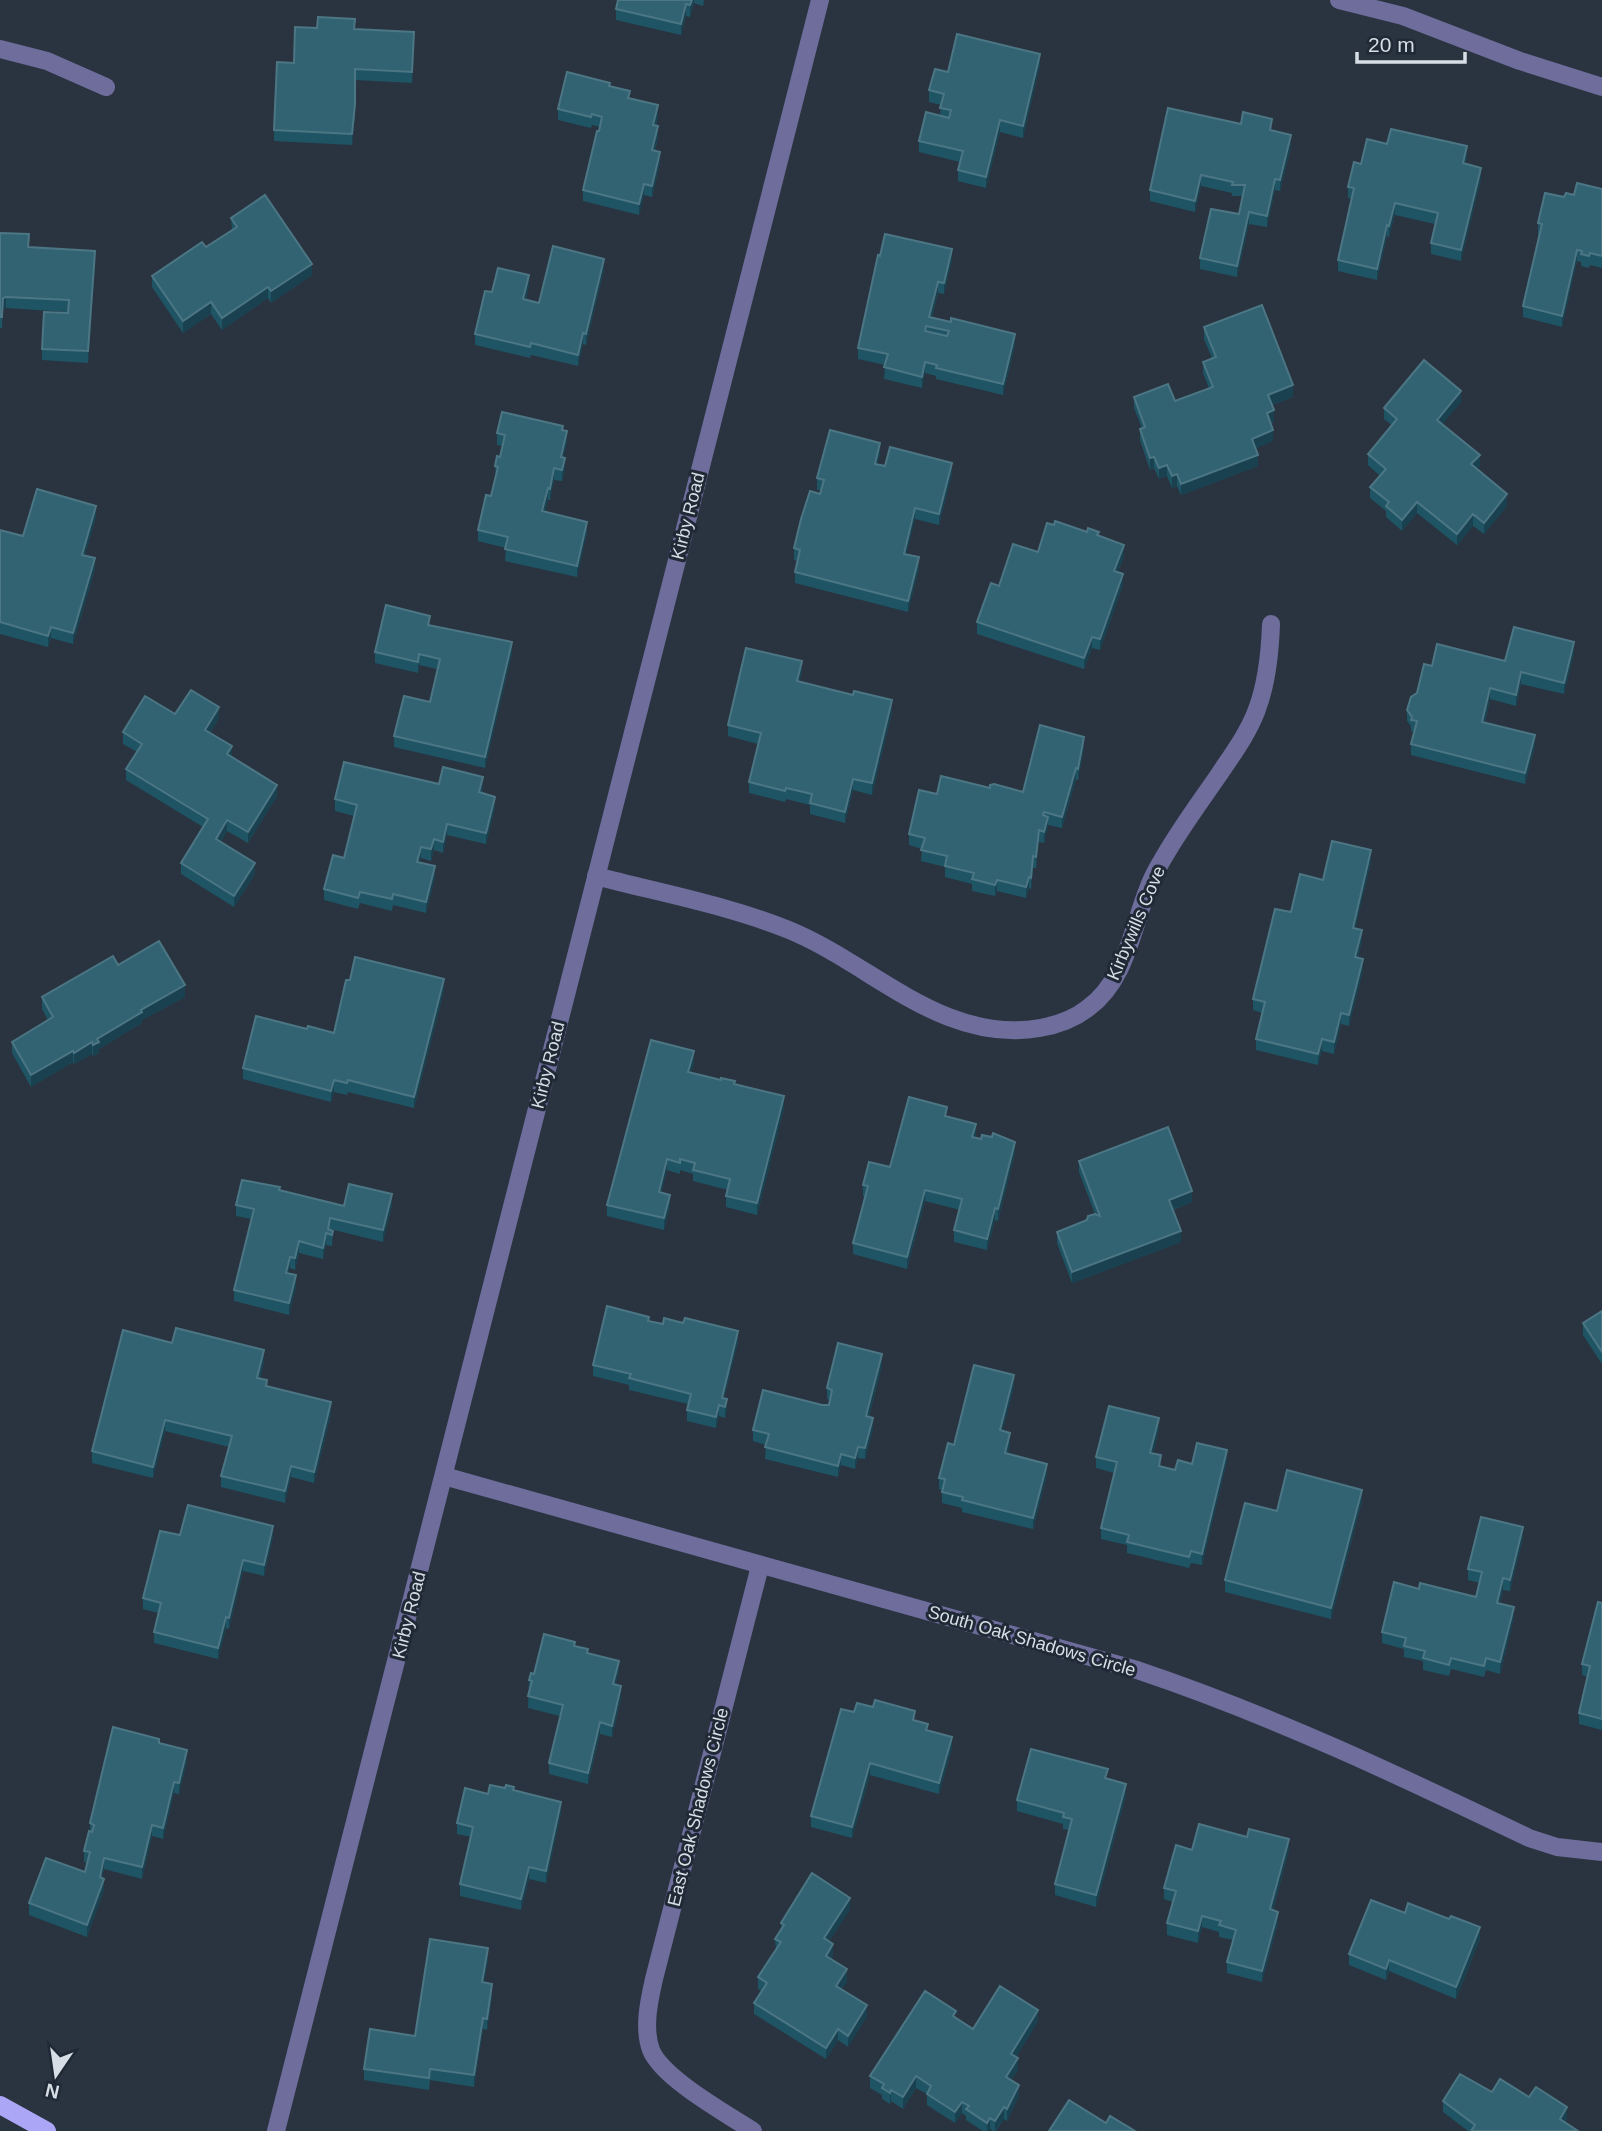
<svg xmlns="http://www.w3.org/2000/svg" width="1602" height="2131" font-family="Helvetica,sans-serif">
  <rect width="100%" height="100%" fill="#2a3440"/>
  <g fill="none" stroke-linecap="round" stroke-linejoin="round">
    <g stroke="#6e6d9c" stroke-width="18">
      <polyline points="1339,0 1403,16 1520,61 1602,87"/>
      <polyline points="0,49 47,61 106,87"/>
      <path d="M596,876C660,893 727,905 789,930C872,964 943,1045 1040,1028C1057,1025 1074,1019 1088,1008C1134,974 1132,910 1160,864C1177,833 1198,805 1218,776C1232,755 1247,735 1256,712C1267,684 1270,654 1271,624"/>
      <path d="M444,1476L1137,1670C1274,1716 1400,1776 1529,1838L1557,1847L1602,1852"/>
      <polyline points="276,2131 820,0"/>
      <path d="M753,2131C727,2114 662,2078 651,2050C643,2028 649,2001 654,1979L760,1566"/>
    </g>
    <polyline stroke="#aba7f6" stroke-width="18" points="0,2105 47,2131"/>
  </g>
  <g fill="#1e5464">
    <polygon points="618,0 704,0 703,6 694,3 690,17 686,16 681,35 616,20 616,9"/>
    <polygon points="317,28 354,29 414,43 412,83 355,80 355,115 352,145 274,141 274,130"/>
    <polygon points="1040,65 1023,138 1000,132 986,188 958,181 958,170 960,162 919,152 919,141 940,116 941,105 929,102 929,90 948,72"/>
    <polygon points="610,87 658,116 656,126 658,137 655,151 660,163 652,197 644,195 639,215 583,201 583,190 600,127 592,125 591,128 558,120 558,109"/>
    <polygon points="1272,131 1291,147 1280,191 1275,190 1267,227 1249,224 1237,277 1200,269 1200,258 1239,214 1243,196 1232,196 1232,193 1201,186 1195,212 1150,201 1150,190"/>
    <polygon points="1387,144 1467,158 1465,164 1481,179 1461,261 1431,254 1431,243 1435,224 1395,215 1389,237 1387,236 1377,280 1338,271 1338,260 1352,199 1348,198 1348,187 1361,164"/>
    <polygon points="1602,189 1602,268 1590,265 1589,268 1581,266 1581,262 1577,261 1562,327 1523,317 1523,306 1540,235 1538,235 1538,223 1564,197"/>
    <polygon points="231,218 312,275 271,303 268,298 222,330 211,314 183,333 152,287 152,276 206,247 232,230"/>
    <polygon points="0,233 29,247 95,263 88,363 42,360 42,349 68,312 6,308 3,309 2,328 0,328"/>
    <polygon points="952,260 944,294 938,293 932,318 1015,345 1003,395 936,379 936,376 925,373 922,388 884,379 885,365 858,359 858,348"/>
    <polygon points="604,270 586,345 583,344 578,366 531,355 530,358 475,345 475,334 492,292 529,286 526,300 539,303"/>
    <polygon points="1204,327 1293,397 1272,405 1274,422 1271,423 1273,441 1255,448 1258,466 1181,495 1177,486 1172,488 1167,476 1159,479 1154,468 1150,470 1140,440 1140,429 1142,428 1134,408 1134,397 1175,401 1209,388 1203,373 1203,362 1212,358 1204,339"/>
    <polygon points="1461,402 1442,424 1480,466 1477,469 1507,506 1484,534 1473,526 1457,545 1417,513 1402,531 1386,517 1386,511 1370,498 1370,487 1380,476 1368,465 1368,454 1392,425 1384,419 1384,408"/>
    <polygon points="563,430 567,442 563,458 565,470 562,481 554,480 550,500 548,500 545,512 587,533 577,577 505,561 506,548 478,541 478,530 491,496 496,477 495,466 500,457 503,446 497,445 497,433"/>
    <polygon points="880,454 877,464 952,474 939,525 915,519 906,555 919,569 908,612 795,583 795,572 798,561 794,560 794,548 820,494 821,490 817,490 817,478"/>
    <polygon points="96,517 85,555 95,569 73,644 51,638 48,647 0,634 0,530 23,536"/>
    <polygon points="1099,536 1124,556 1118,572 1123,585 1100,650 1092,648 1084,669 977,634 977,622 999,586 1038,552"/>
    <polygon points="430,625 512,653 485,768 394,747 394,736 430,702 437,669 419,665 418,673 375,663 375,652"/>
    <polygon points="1574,653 1564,694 1521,684 1516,706 1490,699 1485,723 1535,746 1525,784 1411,755 1411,744 1414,732 1411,731 1411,726 1407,721 1407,710 1432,666 1505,661"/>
    <polygon points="802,672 799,682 892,712 872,795 853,790 845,823 810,814 810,805 786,799 785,802 749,793 749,782 758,744 728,736 728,725"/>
    <polygon points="175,714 219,718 210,733 232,757 277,796 248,843 227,831 221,842 255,874 234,907 181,874 181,863 203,827 126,780 126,769 137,752 123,744 123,732"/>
    <polygon points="1084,748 1078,780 1076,780 1062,828 1048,825 1044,843 1039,842 1036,868 1033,868 1031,889 1029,888 1026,898 997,891 995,896 972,891 972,884 945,877 945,867 921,861 922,849 909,845 909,834 990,788 1023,792"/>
    <polygon points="439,784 483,788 482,793 495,808 486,844 447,835 443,853 434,850 431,861 421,858 420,862 435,877 426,913 393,905 392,911 360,903 358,909 324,900 324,889 344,858 354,816 335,811 335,799"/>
    <polygon points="1371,862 1355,928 1362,941 1358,958 1363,970 1349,1026 1341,1024 1334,1054 1322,1051 1318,1065 1256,1050 1256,1039 1262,1013 1253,1010 1253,999 1291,912 1323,880"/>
    <polygon points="118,965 185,997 142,1020 142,1023 99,1049 99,1053 93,1056 92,1054 74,1064 73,1062 31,1087 12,1053 12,1042 48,1020 42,1009 42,997"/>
    <polygon points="444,991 414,1108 348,1092 347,1095 334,1092 331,1102 243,1079 243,1068 307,1029 334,1033"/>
    <polygon points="694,1063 691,1073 735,1084 784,1108 757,1215 726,1207 726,1196 728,1190 693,1181 693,1174 680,1170 680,1174 667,1170 661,1193 670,1206 664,1230 607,1216 607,1205"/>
    <polygon points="947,1116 976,1135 975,1138 1015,1153 998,1221 995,1220 987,1250 954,1242 954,1230 960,1210 925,1201 907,1269 853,1254 853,1243 865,1197 863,1196 863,1185 890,1167"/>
    <polygon points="1079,1161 1192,1202 1173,1210 1181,1242 1072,1283 1057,1243 1057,1232 1087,1220 1095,1214 1079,1172"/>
    <polygon points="280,1191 344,1206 392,1205 383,1242 330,1229 330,1230 333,1231 332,1246 326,1245 323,1259 299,1253 295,1270 290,1268 288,1274 296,1287 289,1315 234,1301 234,1290 251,1219 236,1216 236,1205"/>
    <polygon points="1602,1311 1602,1364 1583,1335 1583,1323"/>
    <polygon points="649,1321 738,1342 724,1398 727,1410 725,1418 719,1416 716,1428 687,1421 687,1410 688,1404 629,1390 629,1385 593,1376 593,1365"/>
    <polygon points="172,1343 264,1362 260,1379 267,1386 331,1414 314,1483 291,1477 285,1503 221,1487 221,1476 229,1447 165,1431 153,1478 92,1463 92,1451"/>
    <polygon points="882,1366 869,1417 873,1430 865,1459 858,1458 855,1469 841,1465 838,1477 765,1459 766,1445 753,1441 753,1430 822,1405 829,1405 830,1400 827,1399 827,1388"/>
    <polygon points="1014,1387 1002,1431 1010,1444 1008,1454 1047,1475 1033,1529 962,1512 962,1508 942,1503 942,1490 939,1489 939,1478 954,1445"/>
    <polygon points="1159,1429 1153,1453 1161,1466 1175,1470 1192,1464 1227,1461 1202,1565 1191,1563 1189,1568 1127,1553 1127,1545 1101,1539 1101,1528 1114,1473 1096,1468 1096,1457"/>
    <polygon points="1362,1501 1331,1619 1225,1592 1225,1580 1277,1511"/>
    <polygon points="180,1535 273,1537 264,1576 243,1571 229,1629 226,1628 218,1659 154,1643 154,1632 158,1613 143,1609 143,1598"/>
    <polygon points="1523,1538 1510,1591 1503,1590 1500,1603 1514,1618 1500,1674 1486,1670 1484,1677 1451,1669 1449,1676 1423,1670 1423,1661 1404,1657 1404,1649 1382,1643 1382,1632 1476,1597 1480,1583 1468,1580 1468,1569"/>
    <polygon points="1602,1603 1602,1730 1579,1724 1579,1713 1588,1677 1582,1675 1582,1664"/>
    <polygon points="575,1646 619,1672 615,1685 621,1698 612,1737 600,1734 588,1784 549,1774 549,1763 560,1716 528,1708 529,1680 534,1674"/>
    <polygon points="854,1712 915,1720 952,1748 939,1794 870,1775 852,1838 811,1827 811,1816"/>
    <polygon points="159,1743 187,1761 179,1794 174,1793 163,1839 152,1836 142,1879 104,1869 102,1878 104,1890 87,1937 29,1915 29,1903 85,1872 87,1863 84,1862 84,1851 90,1831 90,1823"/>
    <polygon points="1108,1778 1126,1795 1096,1907 1055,1895 1055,1884 1069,1830 1063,1829 1063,1824 1017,1811 1017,1800"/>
    <polygon points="514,1790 561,1813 546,1883 529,1879 521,1910 460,1896 460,1884 471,1837 457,1834 457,1823 488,1794"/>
    <polygon points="1192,1850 1289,1850 1273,1910 1278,1923 1262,1982 1227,1973 1227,1962 1233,1940 1219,1937 1219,1932 1202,1927 1198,1943 1167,1935 1167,1923 1173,1902 1164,1899 1164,1888"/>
    <polygon points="850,1909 829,1941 833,1955 831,1959 847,1981 842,1989 867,2016 848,2047 838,2040 826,2059 754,2014 754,2003 762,1991 758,1989 758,1977 776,1950 775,1939 781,1930 781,1923"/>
    <polygon points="1405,1913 1480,1939 1456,1999 1389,1971 1386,1980 1349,1965 1349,1954"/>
    <polygon points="488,1960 484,1982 492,1995 487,2030 483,2029 474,2087 430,2080 429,2090 364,2080 364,2069 415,2036"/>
    <polygon points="956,2018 973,2029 1038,2021 1016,2057 1018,2070 1011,2080 1019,2096 1007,2121 1004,2119 996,2131 993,2131 990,2129 989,2131 983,2131 966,2120 966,2116 962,2113 955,2123 927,2105 927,2094 916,2088 903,2109 891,2101 890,2104 882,2099 882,2095 870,2088 870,2076"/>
    <polygon points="1492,2092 1529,2097 1567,2118 1565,2122 1578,2131 1468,2131 1443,2112 1443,2101"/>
  </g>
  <g fill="#1a4150">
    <polygon points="692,0 694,0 694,3 690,17 690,5"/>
    <polygon points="686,4 686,16 681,35 681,24"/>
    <polygon points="1040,54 1040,65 1023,138 1023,126"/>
    <polygon points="355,104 355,115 352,145 352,134"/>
    <polygon points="658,105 658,116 653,136 653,125"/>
    <polygon points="1000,120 1000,132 986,188 986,177"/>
    <polygon points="658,126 658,137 652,161 652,150"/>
    <polygon points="1291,135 1291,147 1280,191 1280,180"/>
    <polygon points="1467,146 1467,158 1463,175 1463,163"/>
    <polygon points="660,152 660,163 652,197 652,186"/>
    <polygon points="1481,168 1481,179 1461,261 1461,250"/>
    <polygon points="1201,175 1201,186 1195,212 1195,201"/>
    <polygon points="1275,179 1275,190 1267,227 1267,216"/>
    <polygon points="644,184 644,195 639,215 639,204"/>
    <polygon points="1395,203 1395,215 1389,237 1389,226"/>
    <polygon points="1249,212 1249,224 1237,277 1237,266"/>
    <polygon points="1387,225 1387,236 1377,280 1377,269"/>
    <polygon points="952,249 952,260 944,294 944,283"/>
    <polygon points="1577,250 1577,261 1562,327 1562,316"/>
    <polygon points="95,251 95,263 88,363 88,351"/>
    <polygon points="604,259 604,270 586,345 586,334"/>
    <polygon points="312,264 312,275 271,303 271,291"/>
    <polygon points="529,275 529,286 523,311 523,299"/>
    <polygon points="938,282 938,293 929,328 929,317"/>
    <polygon points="268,287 268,298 222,330 222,318"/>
    <polygon points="6,297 6,308 3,309 2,328 3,298"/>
    <polygon points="211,302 211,314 183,333 183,321"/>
    <polygon points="583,333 583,344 578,366 578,355"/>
    <polygon points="1015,334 1015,345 1003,395 1003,384"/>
    <polygon points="925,362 925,373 922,388 922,377"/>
    <polygon points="1293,385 1293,397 1268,406 1268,395"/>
    <polygon points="1461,391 1461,402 1437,431 1437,420"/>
    <polygon points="1274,410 1274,422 1267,424 1267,413"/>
    <polygon points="1273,430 1273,441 1252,450 1252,439"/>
    <polygon points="567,431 567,442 561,469 561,457"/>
    <polygon points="880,443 880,454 875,475 875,464"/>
    <polygon points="1258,455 1258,466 1181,495 1181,484"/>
    <polygon points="1480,455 1480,466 1471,476 1471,464"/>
    <polygon points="1154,457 1154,468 1150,470 1150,458"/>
    <polygon points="565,458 565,470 562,481 562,470"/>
    <polygon points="952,463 952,474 939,525 939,514"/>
    <polygon points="1167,465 1167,476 1159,479 1159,468"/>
    <polygon points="554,468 554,480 550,500 550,489"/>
    <polygon points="1177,474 1177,486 1172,488 1172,476"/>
    <polygon points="548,488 548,500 542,523 542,511"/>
    <polygon points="1507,494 1507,506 1484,534 1484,523"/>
    <polygon points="1417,502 1417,513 1402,531 1402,520"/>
    <polygon points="96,506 96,517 82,566 82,555"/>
    <polygon points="915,508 915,519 904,565 904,554"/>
    <polygon points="1473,514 1473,526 1457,545 1457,534"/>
    <polygon points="587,522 587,533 577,577 577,566"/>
    <polygon points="1124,545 1124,556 1114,582 1114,571"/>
    <polygon points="919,557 919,569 908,612 908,601"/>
    <polygon points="95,558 95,569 73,644 73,633"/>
    <polygon points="1123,574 1123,585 1100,650 1100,639"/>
    <polygon points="51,627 51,638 48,647 48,636"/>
    <polygon points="1092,637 1092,648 1084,669 1084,658"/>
    <polygon points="512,642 512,653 485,768 485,757"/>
    <polygon points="1574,642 1574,653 1564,694 1564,683"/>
    <polygon points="419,654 419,665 418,673 418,662"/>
    <polygon points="802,661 802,672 797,692 797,681"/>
    <polygon points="1521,672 1521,684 1516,706 1516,695"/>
    <polygon points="1490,688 1490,699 1482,733 1482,722"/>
    <polygon points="892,700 892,712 872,795 872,783"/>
    <polygon points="219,707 219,718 205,741 205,730"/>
    <polygon points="1535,735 1535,746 1525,784 1525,773"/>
    <polygon points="1084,737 1084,748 1078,780 1078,769"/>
    <polygon points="232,746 232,757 227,754"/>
    <polygon points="1076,768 1076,780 1062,828 1062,817"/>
    <polygon points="483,777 483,788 479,804 479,792"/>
    <polygon points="853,779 853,790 845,823 845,812"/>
    <polygon points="277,785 277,796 248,843 248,832"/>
    <polygon points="495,797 495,808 486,844 486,833"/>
    <polygon points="1048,817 1048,828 1044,843 1044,832"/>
    <polygon points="227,820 227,831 216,851 216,839"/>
    <polygon points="447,824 447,835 443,853 443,842"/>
    <polygon points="1039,830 1039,842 1036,868 1036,857"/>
    <polygon points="434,839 434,850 431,861 431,849"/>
    <polygon points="421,847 421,858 417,873 417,862"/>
    <polygon points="1371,850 1371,862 1353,939 1353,928"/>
    <polygon points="1033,856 1033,868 1031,889 1031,878"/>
    <polygon points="255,863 255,874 234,907 234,896"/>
    <polygon points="435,866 435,877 426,913 426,902"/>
    <polygon points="1029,877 1029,888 1026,898 1026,887"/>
    <polygon points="997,880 997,891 995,896 995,885"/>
    <polygon points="1362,930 1362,941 1355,969 1355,957"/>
    <polygon points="1363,959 1363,970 1349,1026 1349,1015"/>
    <polygon points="444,979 444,991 414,1108 414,1097"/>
    <polygon points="185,985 185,997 142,1020 142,1023 99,1049 99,1053 93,1056 93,1045 97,1039 141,1010"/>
    <polygon points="1341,1013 1341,1024 1334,1054 1334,1042"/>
    <polygon points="1322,1039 1322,1051 1318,1065 1318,1054"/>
    <polygon points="92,1042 92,1054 74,1064 74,1053"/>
    <polygon points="73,1051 73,1062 31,1087 31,1075"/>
    <polygon points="694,1051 694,1063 688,1084 688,1072"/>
    <polygon points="334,1080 334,1092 331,1102 331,1091"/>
    <polygon points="784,1096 784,1108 757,1215 757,1203"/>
    <polygon points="976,1124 976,1135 972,1148 972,1137"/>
    <polygon points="1015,1142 1015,1153 998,1221 998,1209"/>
    <polygon points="667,1159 667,1170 659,1204 659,1192"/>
    <polygon points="925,1190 925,1201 907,1269 907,1257"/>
    <polygon points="1192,1191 1192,1202 1169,1211 1169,1200"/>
    <polygon points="392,1194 392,1205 383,1242 383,1230"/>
    <polygon points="670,1195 670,1206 664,1230 664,1218"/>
    <polygon points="995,1208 995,1220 987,1250 987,1239"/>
    <polygon points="1181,1231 1181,1242 1072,1283 1072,1272"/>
    <polygon points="326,1233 326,1245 323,1259 323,1248"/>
    <polygon points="299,1241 299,1253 295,1270 295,1258"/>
    <polygon points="290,1257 290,1268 286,1284 286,1273"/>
    <polygon points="296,1275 296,1287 289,1315 289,1303"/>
    <polygon points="738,1331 738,1342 722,1406 722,1398"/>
    <polygon points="264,1350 264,1362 257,1389 257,1378"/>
    <polygon points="882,1354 882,1366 866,1428 866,1416"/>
    <polygon points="1014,1375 1014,1387 1000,1442 1000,1430"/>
    <polygon points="727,1399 727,1410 725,1418 725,1407"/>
    <polygon points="331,1402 331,1414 314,1483 314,1472"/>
    <polygon points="719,1405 719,1416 716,1428 716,1417"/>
    <polygon points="873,1418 873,1430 865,1459 865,1448"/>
    <polygon points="1159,1418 1159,1429 1150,1464 1150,1453"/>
    <polygon points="165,1420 165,1431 153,1478 153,1467"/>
    <polygon points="1010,1433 1010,1444 1005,1465 1005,1453"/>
    <polygon points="858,1447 858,1458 855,1469 855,1458"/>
    <polygon points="1227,1450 1227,1461 1202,1565 1202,1554"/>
    <polygon points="841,1454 841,1465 838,1477 838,1466"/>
    <polygon points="1047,1464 1047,1475 1033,1529 1033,1518"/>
    <polygon points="291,1466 291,1477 285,1503 285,1491"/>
    <polygon points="1362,1490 1362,1501 1331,1619 1331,1608"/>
    <polygon points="273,1526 273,1537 264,1576 264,1565"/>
    <polygon points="1523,1527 1523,1538 1510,1591 1510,1580"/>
    <polygon points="243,1560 243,1571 229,1629 229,1618"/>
    <polygon points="1503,1578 1503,1590 1497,1614 1497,1603"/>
    <polygon points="1514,1607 1514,1618 1500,1674 1500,1662"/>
    <polygon points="226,1617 226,1628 218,1659 218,1648"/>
    <polygon points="619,1661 619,1672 613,1696 613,1684"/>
    <polygon points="621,1686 621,1698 612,1737 612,1726"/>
    <polygon points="600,1722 600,1734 588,1784 588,1773"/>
    <polygon points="952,1737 952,1748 939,1794 939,1783"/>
    <polygon points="187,1750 187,1761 179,1794 179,1783"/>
    <polygon points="870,1763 870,1775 852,1838 852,1827"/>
    <polygon points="174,1782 174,1793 163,1839 163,1828"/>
    <polygon points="1126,1784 1126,1795 1096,1907 1096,1895"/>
    <polygon points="561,1802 561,1813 546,1883 546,1871"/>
    <polygon points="152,1825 152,1836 142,1879 142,1867"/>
    <polygon points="1289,1839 1289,1850 1270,1920 1270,1909"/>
    <polygon points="104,1858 104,1869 100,1888 100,1877"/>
    <polygon points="529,1867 529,1879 521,1910 521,1899"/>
    <polygon points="104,1879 104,1890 87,1937 87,1925"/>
    <polygon points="850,1898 850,1909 824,1949 824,1938"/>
    <polygon points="1278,1912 1278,1923 1262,1982 1262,1971"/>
    <polygon points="1202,1916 1202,1927 1198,1943 1198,1931"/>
    <polygon points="1480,1927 1480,1939 1456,1999 1456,1987"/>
    <polygon points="833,1944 833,1955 826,1968 826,1956"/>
    <polygon points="488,1948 488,1960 482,1993 482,1982"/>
    <polygon points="1389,1960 1389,1971 1386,1980 1386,1969"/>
    <polygon points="847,1969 847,1981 836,1997 836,1986"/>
    <polygon points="492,1984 492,1995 487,2030 487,2019"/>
    <polygon points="867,2005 867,2016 848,2047 848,2036"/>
    <polygon points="1038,2010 1038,2021 1011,2065 1011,2054"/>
    <polygon points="483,2018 483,2029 474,2087 474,2075"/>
    <polygon points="838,2029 838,2040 826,2059 826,2048"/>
    <polygon points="1018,2058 1018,2070 1006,2088 1006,2077"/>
    <polygon points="916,2076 916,2088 903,2109 903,2097"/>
    <polygon points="1019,2085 1019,2096 1007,2121 1007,2109"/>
    <polygon points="891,2090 891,2101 890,2104 890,2093"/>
    <polygon points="962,2102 962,2113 955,2123 955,2112"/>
    <polygon points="1004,2107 1004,2119 995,2131 995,2121"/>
    <polygon points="1567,2107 1567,2118 1560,2130 1560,2119"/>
    <polygon points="990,2118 990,2129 989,2131 987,2131 987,2123"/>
  </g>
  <g fill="#326372" stroke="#4c7684" stroke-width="2" fill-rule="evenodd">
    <polygon points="618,0 692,0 690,5 686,4 681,24 616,9"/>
    <polygon points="318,17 355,19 354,29 414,32 412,72 355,69 355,104 352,134 274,130 277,62 294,63 295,27 317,28"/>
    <polygon points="957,34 1040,54 1023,126 1000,120 986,177 958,170 963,151 919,141 926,112 949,118 951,110 940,108 944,94 929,90 935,69 948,72"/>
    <polygon points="567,72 610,83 609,86 630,91 628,98 658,105 653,125 658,126 652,150 660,152 652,186 644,184 639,204 583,190 597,131 599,131 602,117 592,114 591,117 558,109"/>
    <polygon points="1168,108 1241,124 1243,112 1272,119 1270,130 1291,135 1280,180 1275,179 1267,216 1249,212 1237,266 1200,258 1211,209 1239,214 1245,185 1232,185 1233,182 1201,175 1195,201 1150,190"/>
    <polygon points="1391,129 1467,146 1463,163 1481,168 1461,250 1431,243 1438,213 1395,203 1389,226 1387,225 1377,269 1338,260 1354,188 1348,187 1354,162 1361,164 1367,139 1387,144"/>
    <polygon points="1577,183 1602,189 1602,256 1590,253 1589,256 1581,254 1582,251 1577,250 1562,316 1523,306 1542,224 1538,223 1545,193 1564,197 1566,193 1574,195"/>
    <polygon points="265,195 312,264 271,291 268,287 222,318 211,302 183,321 152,276 202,242 206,247 237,227 231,218"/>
    <polygon points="0,233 29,234 28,247 95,251 88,351 42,349 44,312 68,313 69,300 6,297 3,298 2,317 0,317"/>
    <path d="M885,234L952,249L944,283L938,282L929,317L951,322V318L1015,334L1003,384L936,368L937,365L925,362L922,377L884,367L888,354L858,348L878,255L880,256ZM926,326L949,331L947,336L925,331Z"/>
    <polygon points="553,246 604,259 586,334 583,333 578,355 531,343 530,347 475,334 485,291 492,292 498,268 529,275 523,299 539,303"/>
    <polygon points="1262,305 1293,385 1268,395 1274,410 1267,413 1273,430 1252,439 1258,455 1181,484 1177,474 1172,476 1167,465 1159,468 1154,457 1150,458 1140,429 1145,427 1134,397 1168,384 1175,401 1213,387 1203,362 1216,357 1204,327"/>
    <polygon points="1424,360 1461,391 1437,420 1480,455 1471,464 1507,494 1484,523 1473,514 1457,534 1417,502 1402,520 1386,506 1389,502 1370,487 1386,469 1368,454 1397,419 1384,408"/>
    <polygon points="502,412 563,426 562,430 567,431 561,457 565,458 562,470 554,468 550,489 548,488 542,511 587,522 577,566 505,549 508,537 478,530 486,495 491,496 498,467 495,466 497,456 500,457 505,435 497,433"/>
    <polygon points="830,430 880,443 875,464 885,466 890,447 952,463 939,514 915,508 904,554 919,557 908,601 795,572 800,550 794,548 801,519 810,491 820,494 824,480 817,478"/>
    <polygon points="37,489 96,506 82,555 95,558 73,633 51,627 48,636 0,622 0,530 23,536"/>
    <polygon points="1055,521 1087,532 1088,528 1099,532 1097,535 1124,545 1114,571 1123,574 1100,639 1092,637 1084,658 977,622 991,583 999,586 1013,544 1038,552 1047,523 1054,525"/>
    <polygon points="386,605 430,616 428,625 512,642 485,757 394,736 404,696 430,702 440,659 419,654 418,662 375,652"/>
    <polygon points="1514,627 1574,642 1564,683 1521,672 1516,695 1490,688 1482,722 1535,735 1525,773 1411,744 1417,721 1411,720 1412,717 1407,710 1411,697 1417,693 1424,664 1432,666 1437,644 1505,661"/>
    <polygon points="746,648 802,661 797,681 853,695 854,691 892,700 872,783 853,779 845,812 810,803 812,794 786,788 785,791 749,782 761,733 728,725"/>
    <polygon points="191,690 219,707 205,730 232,746 227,754 277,785 248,832 227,820 216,839 255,863 234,896 181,863 208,819 126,769 142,744 123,732 145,696 175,714"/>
    <polygon points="1040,725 1084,737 1078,769 1076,768 1062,817 1044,812 1043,815 1048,817 1044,832 1039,830 1036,857 1033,856 1031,878 1029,877 1026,887 997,880 995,885 972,879 974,873 945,866 947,856 921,850 925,838 909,834 919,790 937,794 941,776 990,788 990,785 994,784 1023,792"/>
    <polygon points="344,762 439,784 443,767 483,777 479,792 495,797 486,833 447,824 443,842 434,839 431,849 421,847 417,862 435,866 426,902 393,894 392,899 360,892 358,898 324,889 333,855 344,858 357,805 335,799"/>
    <polygon points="1332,841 1371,850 1353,928 1362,930 1355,957 1363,959 1349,1015 1341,1013 1334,1042 1322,1039 1318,1054 1256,1039 1265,1002 1253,999 1275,909 1291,912 1300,874 1323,880"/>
    <polygon points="159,941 185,985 141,1010 142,1012 97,1039 99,1042 93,1045 92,1042 74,1053 73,1051 31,1075 12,1042 53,1017 42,997 113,956 118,965"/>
    <polygon points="355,957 444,979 414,1097 348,1080 347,1083 334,1080 331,1091 243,1068 256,1016 307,1029 308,1026 334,1033 346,980 350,980"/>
    <polygon points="651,1040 694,1051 688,1072 721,1080 721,1078 735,1081 734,1084 784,1096 757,1203 726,1196 730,1179 693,1170 695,1163 680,1159 680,1163 667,1159 659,1192 670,1195 664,1218 607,1205"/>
    <polygon points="909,1097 947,1107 945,1116 976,1124 972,1137 981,1139 982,1135 992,1137 993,1133 1015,1142 998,1209 995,1208 987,1239 954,1230 962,1199 925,1190 907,1257 853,1243 868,1186 863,1185 869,1162 890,1167"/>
    <polygon points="1168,1127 1192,1191 1169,1200 1181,1231 1072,1272 1057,1232 1087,1220 1088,1216 1095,1214 1100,1216 1079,1161"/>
    <polygon points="242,1180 280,1187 279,1190 344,1206 349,1184 392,1194 383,1230 330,1218 328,1229 333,1231 332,1235 326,1233 323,1248 299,1241 295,1258 290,1257 286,1273 296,1275 289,1303 234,1290 254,1209 236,1205"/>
    <polygon points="607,1306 649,1317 648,1321 663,1324 664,1318 683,1323 685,1318 738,1331 722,1398 727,1399 725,1407 719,1405 716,1417 687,1410 691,1394 629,1378 631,1374 593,1365"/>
    <polygon points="1602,1311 1602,1352 1583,1323"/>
    <polygon points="176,1328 264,1350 257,1378 267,1380 266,1386 331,1402 314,1472 291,1466 285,1491 221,1476 232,1436 165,1420 153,1467 92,1451 123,1330 172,1343"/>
    <polygon points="838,1343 882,1354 866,1416 873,1418 865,1448 858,1447 855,1458 841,1454 838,1466 765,1447 769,1434 753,1430 763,1390 822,1405 829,1405 832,1390 827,1388"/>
    <polygon points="974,1365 1014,1375 1000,1430 1010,1433 1005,1453 1047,1464 1033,1518 962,1500 963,1497 942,1492 945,1479 939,1478 948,1443 954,1445"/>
    <polygon points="1109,1406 1159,1418 1150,1453 1161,1455 1159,1466 1175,1470 1178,1460 1192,1464 1197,1443 1227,1450 1202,1554 1191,1551 1189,1557 1127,1542 1129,1535 1101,1528 1117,1462 1096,1457"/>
    <polygon points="1287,1470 1362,1490 1331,1608 1225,1580 1245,1503 1277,1511"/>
    <polygon points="188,1505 273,1526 264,1565 243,1560 229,1618 226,1617 218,1648 154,1632 161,1603 143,1598 160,1531 180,1535"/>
    <polygon points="1481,1517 1523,1527 1510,1580 1503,1578 1497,1603 1514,1607 1500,1662 1486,1658 1484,1666 1451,1658 1449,1665 1423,1658 1425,1651 1404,1646 1406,1638 1382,1632 1394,1582 1419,1589 1420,1583 1476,1597 1482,1572 1468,1569"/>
    <polygon points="1598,1602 1602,1603 1602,1719 1579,1713 1590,1666 1582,1664"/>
    <polygon points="544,1634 575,1642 574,1646 588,1649 587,1653 619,1661 613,1684 621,1686 612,1726 600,1722 588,1773 549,1763 563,1705 528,1696 532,1681 529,1680 531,1673 534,1674"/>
    <polygon points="875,1700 915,1711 913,1720 928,1724 926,1730 952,1737 939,1783 870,1763 852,1827 811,1816 841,1709 854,1712 857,1703 873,1707"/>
    <polygon points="113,1727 159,1739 159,1743 187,1750 179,1783 174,1782 163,1828 152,1825 142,1867 104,1858 100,1877 104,1879 87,1925 29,1903 46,1858 85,1872 90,1852 84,1851 89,1831 92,1832 94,1825 90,1823"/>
    <polygon points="1031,1749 1108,1769 1105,1778 1126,1784 1096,1895 1055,1884 1072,1819 1063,1817 1064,1813 1017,1800"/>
    <polygon points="490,1785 505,1788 506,1785 514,1787 513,1790 561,1802 546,1871 529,1867 521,1899 460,1884 473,1827 457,1823 465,1788 488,1794"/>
    <polygon points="1199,1824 1247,1837 1249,1829 1289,1839 1270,1909 1278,1912 1262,1971 1227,1962 1236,1930 1219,1925 1221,1921 1202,1916 1198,1931 1167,1923 1176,1891 1164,1888 1176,1845 1192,1850"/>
    <polygon points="812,1873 850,1898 824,1938 833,1944 826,1956 847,1969 836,1986 867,2005 848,2036 838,2029 826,2048 754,2003 767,1983 758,1977 781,1942 775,1939 784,1925 781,1923"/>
    <polygon points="1371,1900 1405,1913 1408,1903 1449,1919 1451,1916 1480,1927 1456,1987 1389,1960 1386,1969 1349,1954"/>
    <polygon points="430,1939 488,1948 482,1982 492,1984 487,2019 483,2018 474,2075 430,2069 429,2078 364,2069 370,2029 415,2036"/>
    <polygon points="1000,1986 1038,2010 1011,2054 1018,2058 1006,2077 1019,2085 1007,2109 1004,2107 995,2121 990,2118 987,2123 966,2109 969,2106 962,2102 955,2112 927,2094 931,2086 916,2076 903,2097 891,2090 890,2093 882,2088 884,2084 870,2076 925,1991 956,2011 953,2016 973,2029"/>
    <polygon points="1460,2074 1492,2092 1500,2079 1529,2097 1536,2087 1567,2107 1560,2119 1578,2131 1471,2131 1475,2125 1443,2101"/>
    <polygon points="1069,2100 1106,2123 1110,2116 1135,2131 1049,2131"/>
  </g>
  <g text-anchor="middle" stroke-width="6" stroke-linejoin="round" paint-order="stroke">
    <g font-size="18" fill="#d7dee5" stroke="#202a36">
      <text transform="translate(688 516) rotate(-76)" y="6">Kirby Road</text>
      <text transform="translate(1136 923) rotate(-67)" y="6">Kirbywills Cove</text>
      <text transform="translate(548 1065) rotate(-76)" y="6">Kirby Road</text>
      <text transform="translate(409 1615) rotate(-76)" y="6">Kirby Road</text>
      <text transform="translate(1032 1641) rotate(16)" y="6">South Oak Shadows Circle</text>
      <text transform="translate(698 1807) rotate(-76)" y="6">East Oak Shadows Circle</text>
    </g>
  </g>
  <g transform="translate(56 2075) rotate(193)" stroke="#202a36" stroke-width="5" paint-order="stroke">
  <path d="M0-5L12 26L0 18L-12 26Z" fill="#d7dee5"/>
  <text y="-10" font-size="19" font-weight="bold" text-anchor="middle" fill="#d7dee5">N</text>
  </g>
  <path d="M1357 52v10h108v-10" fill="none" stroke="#d7dee5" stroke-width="3.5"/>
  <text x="1368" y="52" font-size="21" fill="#d7dee5" stroke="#202a36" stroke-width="5" paint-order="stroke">20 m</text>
</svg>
